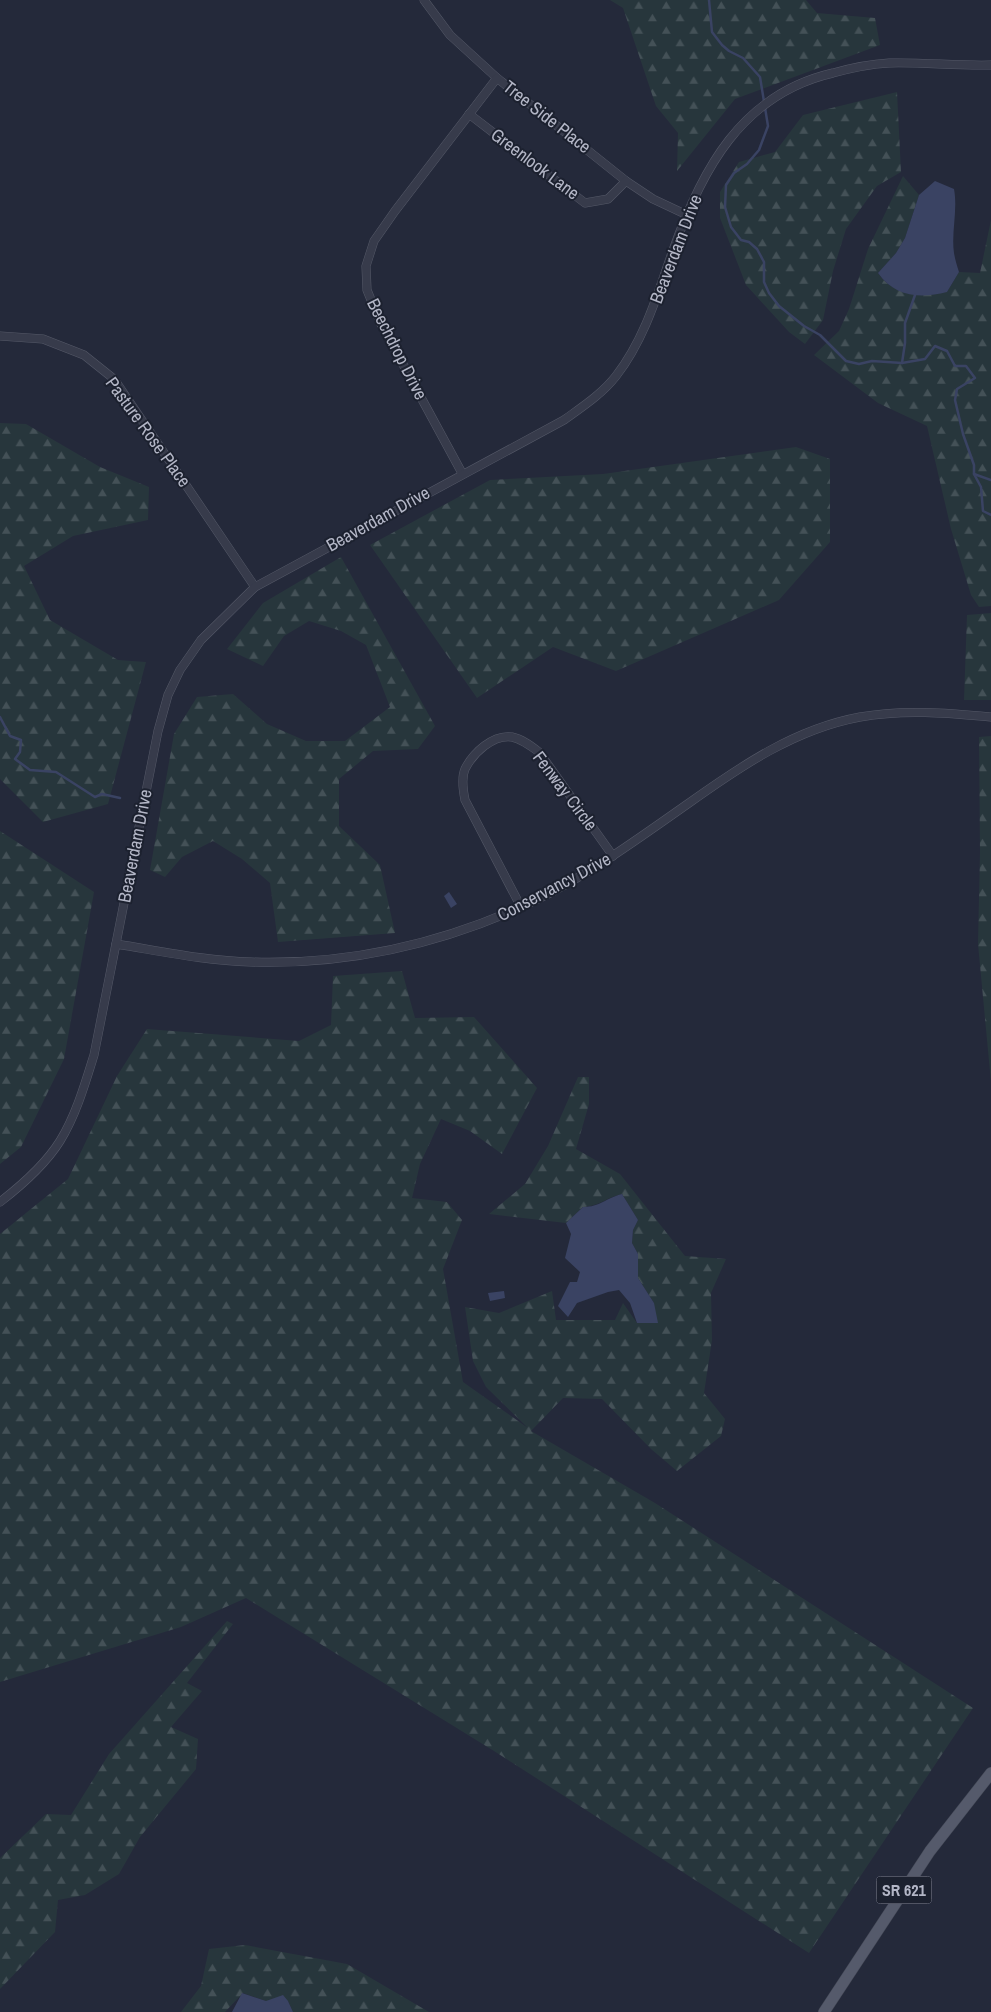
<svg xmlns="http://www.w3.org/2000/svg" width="991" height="2012" font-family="'Archivo Narrow',sans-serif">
  <defs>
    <pattern id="forest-firs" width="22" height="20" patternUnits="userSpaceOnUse" patternTransform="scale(1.25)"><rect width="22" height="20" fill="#27363c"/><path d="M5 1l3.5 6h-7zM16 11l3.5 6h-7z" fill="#445157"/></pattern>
  </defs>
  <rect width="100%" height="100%" fill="#24293a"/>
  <g fill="url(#forest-firs)">
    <polygon points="610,0 806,0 817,13 875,18 880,45 735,99 677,171 678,133 656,106 623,8"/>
    <polygon points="897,92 901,172 877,186 846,229 833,271 823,320 805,344 789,332 746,285 720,218 720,192 739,162 775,152 803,115"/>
    <path d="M903,176L919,195L905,238L896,253L878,273C896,299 919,292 947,292L959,272L980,273L991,220V606L979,607L971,595L951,529L927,426L878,403L814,355L839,331L849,309L868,249Z"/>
    <polygon points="0,423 26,424 100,467 149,487 148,520 73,536 24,566 50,620 118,660 146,662 108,804 43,822 0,779"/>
    <polygon points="796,447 830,459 830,542 779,600 616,671 553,647 477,698 370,545 490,480 603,474"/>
    <polygon points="341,557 435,726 418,749 373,751 339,779 339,826 380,865 395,933 278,942 270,883 242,859 213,841 182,857 165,877 150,870 174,734 197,697 233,694 267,724 306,741 345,741 390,707 366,645 341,631 309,621 284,636 263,666 227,649 263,603"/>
    <polygon points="991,613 991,700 964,700 967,615"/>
    <polygon points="991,736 991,1082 978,944 980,852 979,737"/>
    <polygon points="0,831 94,892 64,1059 21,1147 0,1164"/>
    <path d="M402,971L415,1018L474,1017L537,1088L502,1154L470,1131L441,1119L420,1164L412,1198L447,1202L462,1220L443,1269L463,1382L528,1428L486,1387L473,1361L465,1307L499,1313L552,1291L556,1320H615L623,1303L637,1323L654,1303L638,1278V1254L632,1243L633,1230L638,1220L622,1194C605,1198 600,1206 583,1207L566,1223L489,1214L525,1184L548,1146L578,1077H589V1104L576,1149L620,1174L685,1256L726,1259L711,1293L712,1340L704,1393L725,1419L721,1436L677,1471L651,1449L602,1399L563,1398L531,1431L655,1503L973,1708L809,1953L494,1751L246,1598L181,1627L0,1682V1234L68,1179L117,1076L147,1029L299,1041L331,1025L333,976Z"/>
    <polygon points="227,1621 233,1624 187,1683 202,1691 171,1727 198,1739 196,1769 140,1837 119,1874 85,1895 58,1900 55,1932 0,1989 0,1858 46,1814 71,1815 109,1754"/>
    <polygon points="245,1945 347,1964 429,2012 293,2012 288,2001 266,2001 243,1993 225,2012 181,2012 201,1986 209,1949"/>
  </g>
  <g fill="#3a4363">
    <path d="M935,181L954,189C958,210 951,232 954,253C955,259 957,266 959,272L947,292C920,299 895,297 878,273L896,253L905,238L919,195Z"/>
    <polygon points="449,892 457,904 451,908 444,896"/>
    <path d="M622,1194L638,1220L633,1230L632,1243L638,1254V1278L654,1303L658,1323H637L630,1303L619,1290L608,1292L577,1303L568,1317L558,1306L570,1282H577L580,1272L565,1258L571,1234L566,1223L583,1207C600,1207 606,1198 622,1194Z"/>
    <polygon points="504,1291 505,1298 490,1301 488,1293"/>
    <polygon points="242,1993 266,2001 283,1995 288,2001 293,2012 232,2012"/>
  </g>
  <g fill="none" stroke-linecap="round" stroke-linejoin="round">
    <g stroke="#3a4363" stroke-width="2.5">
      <polyline points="709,0 712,32 722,45 729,51 743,58 760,77 768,126 759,150 747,164 734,173 726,185 725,207 731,227 741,240 749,242 757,249 764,262 764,282 769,293 779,306 804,326 820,335 846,361 859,364 872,361 902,363 925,359 935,346 947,351 955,366 966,366 975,378 957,389 955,400 963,434 974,465 974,474 981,487 983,511 991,515"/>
      <polyline points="902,363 905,343 905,323 915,295"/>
      <polyline points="974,474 991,480"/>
      <polyline points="0,717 10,736 21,740 20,752 15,759 30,770 56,772 95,797 102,794 120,798"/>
    </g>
    <g stroke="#555968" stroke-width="9">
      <g id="street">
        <polyline points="424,0 450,35 497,78 626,181 653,199 687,215"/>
        <polyline points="469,114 585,203 608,199 626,181"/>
        <polyline points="0,336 43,339 84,355 114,379 255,587"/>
        <polyline points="462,473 380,322 367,290 366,266 374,241 395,211 497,78"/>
        <path d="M521,907L465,800C463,790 461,778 465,769C473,753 493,734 512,737C522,739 531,746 539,752L613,856"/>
        <path d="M116,944C160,951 206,961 251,962C349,965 445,943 534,901C589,875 639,838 689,803C741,766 795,729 860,717C903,709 947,713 991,717"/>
        <path d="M0,1202C22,1185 45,1165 60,1141C76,1115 85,1084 94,1055L158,731L168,695L180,670L201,640L255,587L564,420C582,407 602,394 616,376C644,340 657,296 672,253C701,171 741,94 833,73C851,68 870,64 889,63C923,62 957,66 991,65"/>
      </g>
    </g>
    <g stroke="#404553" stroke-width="12">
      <polyline id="primary" points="824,2012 930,1851 991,1773"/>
    </g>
    <use href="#street" stroke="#373b4b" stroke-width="8"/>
    <use href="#primary" stroke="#555a6b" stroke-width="11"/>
  </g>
  <g text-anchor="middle" stroke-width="4" stroke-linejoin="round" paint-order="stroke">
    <rect fill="#1c212f" stroke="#868999" stroke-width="1" x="876.5" y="1876.5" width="55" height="27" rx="4"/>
    <g font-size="16" font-weight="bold" fill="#b3b6c6">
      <text x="904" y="1896">SR 621</text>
    </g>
    <g font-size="18" fill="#b3b6c6" stroke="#1c212f">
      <text transform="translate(547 117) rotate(38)" y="6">Tree Side Place</text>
      <text transform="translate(535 164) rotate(37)" y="6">Greenlook Lane</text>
      <text transform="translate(676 249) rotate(-69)" y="6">Beaverdam Drive</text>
      <text transform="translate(397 349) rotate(63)" y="6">Beechdrop Drive</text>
      <text transform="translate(148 432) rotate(54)" y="6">Pasture Rose Place</text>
      <text transform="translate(378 519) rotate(-29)" y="6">Beaverdam Drive</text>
      <text transform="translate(565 791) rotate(53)" y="6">Fenway Circle</text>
      <text transform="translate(135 846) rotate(-79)" y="6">Beaverdam Drive</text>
      <text transform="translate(554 887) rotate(-28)" y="6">Conservancy Drive</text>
    </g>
  </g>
</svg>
